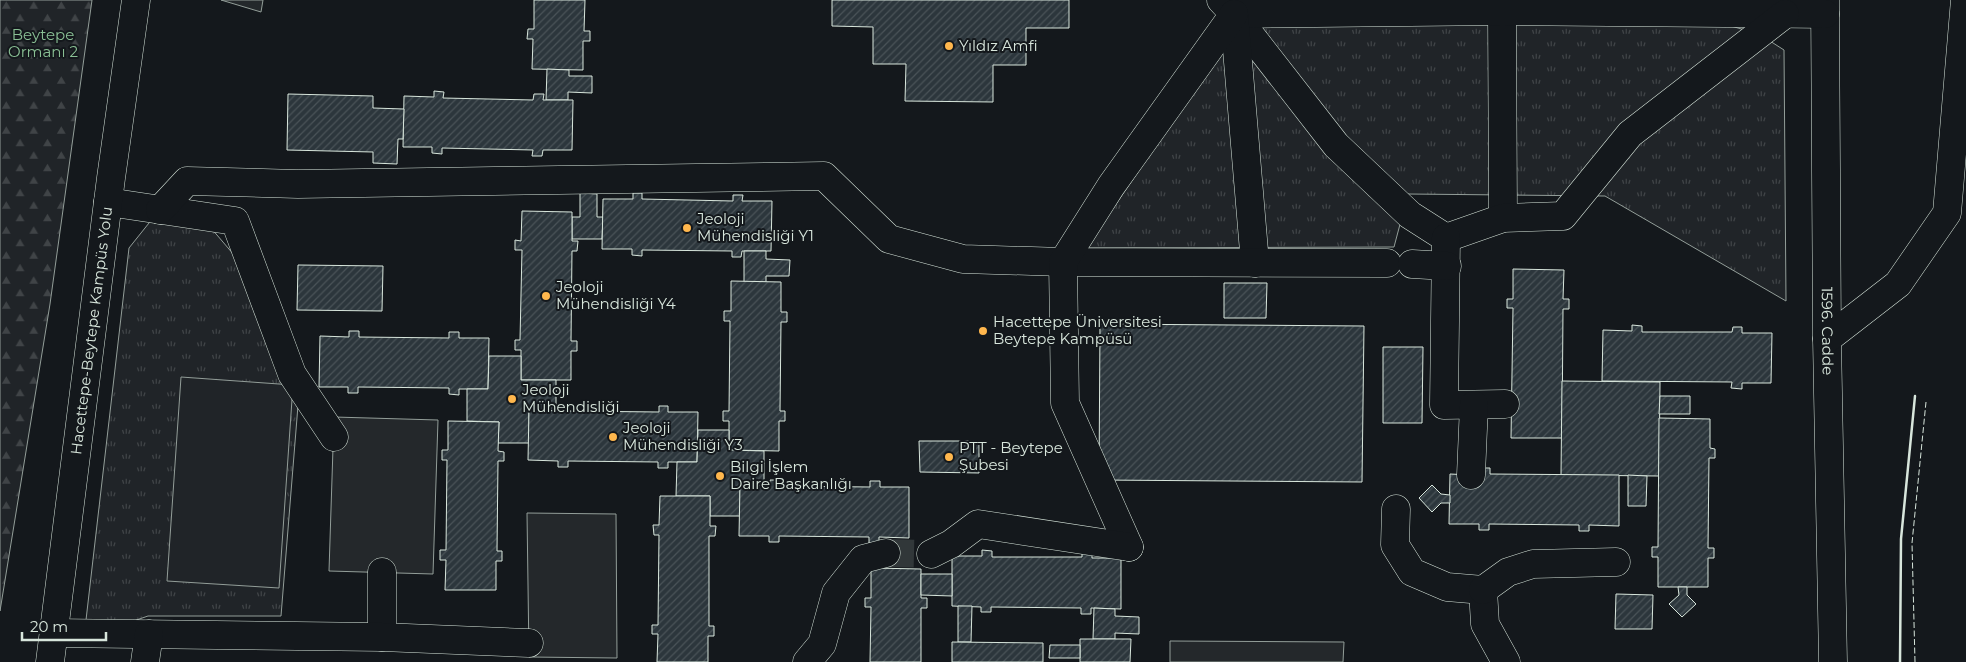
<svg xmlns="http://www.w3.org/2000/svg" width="1966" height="662" font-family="Montserrat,sans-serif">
  <defs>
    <pattern id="grass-tufts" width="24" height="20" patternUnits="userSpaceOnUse" patternTransform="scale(1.25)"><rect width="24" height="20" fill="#202428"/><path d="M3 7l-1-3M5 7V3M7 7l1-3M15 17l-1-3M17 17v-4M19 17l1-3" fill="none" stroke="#404447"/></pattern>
    <pattern id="forest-firs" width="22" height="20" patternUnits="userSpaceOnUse" patternTransform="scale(1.25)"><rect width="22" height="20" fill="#202428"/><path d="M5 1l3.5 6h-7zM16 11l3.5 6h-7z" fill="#404447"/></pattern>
    <pattern id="building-hatch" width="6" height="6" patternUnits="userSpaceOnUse" patternTransform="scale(1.25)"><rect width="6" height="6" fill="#2c363c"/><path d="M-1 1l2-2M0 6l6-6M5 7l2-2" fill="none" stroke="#4a5358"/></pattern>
  </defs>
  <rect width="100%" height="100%" fill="#14181c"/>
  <g fill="url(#grass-tufts)" stroke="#939e99">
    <polygon points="1263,22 1731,26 1759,34 1784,50 1786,301 1605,196 1408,194 1394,247 1086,248 1224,46"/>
    <polygon points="153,218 211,228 246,269 299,393 281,616 148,616 128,623 86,620 129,248"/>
  </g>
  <polygon fill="url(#forest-firs)" stroke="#939e99" points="0,0 92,0 50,304 0,611"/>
  <polygon fill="#202428" stroke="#939e99" points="181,377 293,385 279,588 167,581"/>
  <g fill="#24282b" stroke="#939e99">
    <polygon points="221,0 263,0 261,12"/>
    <polygon points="334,417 438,420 433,574 329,571"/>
    <polygon points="527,513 616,514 617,658 529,657"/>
    <polygon points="1170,641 1344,642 1343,662 1170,662"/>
  </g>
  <g fill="url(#building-hatch)" stroke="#d8e6dc">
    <polygon points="534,0 585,0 584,31 590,31 590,41 583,41 583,70 532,69 533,39 527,39 528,29 534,29"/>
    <polygon points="832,0 1069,0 1069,28 1026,28 1026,65 993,65 993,102 905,101 906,64 873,64 873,27 832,26"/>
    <polygon points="547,69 569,70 569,76 592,76 592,93 568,92 568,100 546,100"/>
    <polygon points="434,91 444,92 443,98 533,100 534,94 544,94 543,100 573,100 572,150 543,150 542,156 532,156 533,150 442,148 442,154 432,153 432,147 403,147 404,96 434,97"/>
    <polygon points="288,94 373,96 373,108 404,109 403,139 398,139 397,164 373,163 373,152 287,150"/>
    <polygon points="580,193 597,194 597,217 603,217 602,239 572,239 572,217 580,217"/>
    <polygon points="633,193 642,193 642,199 733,201 733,195 743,195 742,201 772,201 771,251 742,251 741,257 732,257 732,251 642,250 642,256 632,255 632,249 602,249 603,199 633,199"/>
    <polygon points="522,211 572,212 572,241 578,241 577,251 572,251 571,341 577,341 577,351 571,351 571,380 521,380 521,350 515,350 515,340 520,340 522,250 515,250 515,240 521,241"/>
    <polygon points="744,251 766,251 766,259 790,260 789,276 766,276 766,282 744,282"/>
    <polygon points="298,265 383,266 382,311 297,310"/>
    <polygon points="1513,269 1564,270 1563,299 1569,299 1569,309 1563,309 1562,438 1511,438 1513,308 1507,308 1507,299 1513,299"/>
    <polygon points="731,281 781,282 781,312 787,312 787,322 781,322 780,411 785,411 785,421 779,421 779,451 729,450 729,421 723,421 723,411 729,411 730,321 724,321 724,311 731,311"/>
    <polygon points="1224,283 1267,283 1266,318 1224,318"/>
    <polygon points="1100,324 1364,326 1362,482 1099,480"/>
    <polygon points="1632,325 1642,326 1642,332 1732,332 1733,327 1742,327 1742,333 1772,333 1771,383 1742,383 1742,389 1731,388 1732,382 1602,381 1603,330 1632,331"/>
    <polygon points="349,331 359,331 359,337 449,338 449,332 459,332 459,338 489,338 488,389 459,389 459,395 449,394 449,388 358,387 358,393 348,393 348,387 319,387 320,336 349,337"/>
    <polygon points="1383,347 1423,347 1422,423 1383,423"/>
    <polygon points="489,356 521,356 521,380 556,380 556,411 529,410 529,443 498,443 499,422 467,421 467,389 488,389"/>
    <polygon points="1562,381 1660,382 1659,476 1561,475"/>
    <polygon points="1660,396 1690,396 1690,414 1659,414"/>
    <polygon points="559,405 569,405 568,411 659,412 659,406 668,406 668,412 698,412 697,462 668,462 668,468 658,468 658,462 568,461 568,467 558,467 558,461 528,460 529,410 559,411"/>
    <polygon points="1659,418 1710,419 1710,448 1715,449 1715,458 1709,458 1708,548 1714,548 1714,558 1708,558 1708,587 1658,587 1658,557 1652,557 1652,547 1658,547"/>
    <polygon points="448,421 499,422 498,451 504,452 504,461 498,461 497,551 502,551 502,561 496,561 496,590 445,590 446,560 440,560 440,550 446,550 447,460 442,460 442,450 448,450"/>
    <polygon points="698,430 729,430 729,450 764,451 764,486 740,485 740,516 710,516 710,496 676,496 677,462 697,462"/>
    <polygon points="919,441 979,441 979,473 920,472"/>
    <polygon points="1480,468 1490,468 1490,474 1619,475 1619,526 1589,525 1589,531 1579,531 1579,525 1489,524 1489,530 1479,530 1479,524 1449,524 1450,474 1471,475"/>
    <polygon points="1628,475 1647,476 1646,506 1628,506"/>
    <polygon points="770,480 780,480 780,486 870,487 870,481 880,481 880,487 909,487 909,538 879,537 879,543 869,543 869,537 779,536 779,542 769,542 769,536 739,536 740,485 770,486"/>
    <polygon points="1432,485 1441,494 1450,495 1450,503 1441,503 1432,512 1419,498"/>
    <polygon points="660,496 710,496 710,526 716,526 715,536 709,536 709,626 714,626 714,636 708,636 708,662 657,662 658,634 652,634 652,625 658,625 659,535 654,535 653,525 659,525"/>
    <polygon points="982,550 992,551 992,557 1082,557 1082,552 1092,552 1092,558 1121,558 1121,609 1091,608 1091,614 1081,614 1081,608 991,607 991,612 981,612 981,607 952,606 952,556 982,556"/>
    <polygon points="871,568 921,569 921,598 927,598 927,608 921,608 921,662 870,662 871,607 865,607 865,598 871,598"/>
    <polygon points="921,574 952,574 952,596 921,595"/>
    <polygon points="1678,587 1687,587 1687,595 1696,604 1682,617 1669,604 1679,595"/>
    <polygon points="1616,594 1653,595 1652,629 1615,629"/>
    <polygon points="958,606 972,606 971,642 958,642"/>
    <polygon points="1094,608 1115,609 1115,616 1139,617 1139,634 1115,633 1115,639 1093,639"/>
    <polygon points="1080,639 1131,639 1130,662 1080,662"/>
    <polygon points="952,642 1043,643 1043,662 952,662"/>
    <polygon points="1050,645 1080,645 1080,658 1049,658"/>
  </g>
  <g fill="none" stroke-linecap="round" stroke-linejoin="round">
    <polyline stroke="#313739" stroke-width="28" stroke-dasharray="28 14" stroke-linecap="butt" points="886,553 931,554"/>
    <g stroke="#d8e6dc" stroke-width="29">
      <g id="minor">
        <polyline points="1221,0 1234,14 1336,145 1410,215 1446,238"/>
        <path id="s1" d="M1825,0L1827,339L1833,662"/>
        <polyline points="1502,11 1503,218"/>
        <polyline points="1234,14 1502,11 1825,14"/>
        <polyline points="1234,14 1255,263"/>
        <polyline points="108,202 235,221 292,374 334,437"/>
        <polyline points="160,210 187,181 298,184 824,176 889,239 963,259 1063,262 1387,263"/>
        <polyline points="1446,238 1503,218 1563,216 1630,134 1785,14"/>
        <polyline points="1446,238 1444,405 1505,404"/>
        <polyline points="1412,264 1447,266"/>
        <polyline points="1827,339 1898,284 1947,213 1965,0"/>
        <polyline points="1471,475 1474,405"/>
        <polyline points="1396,509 1395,545 1412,572 1447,587 1483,590 1485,624 1506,662"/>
        <polyline points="1129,547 1065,403 1063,262 1111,186 1234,14"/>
        <polyline points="931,554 951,544 978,524 1129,547"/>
        <polyline points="382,572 382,637"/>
        <polyline points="1483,590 1508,572 1533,564 1616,562"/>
        <polyline points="54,633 382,637 529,643"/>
        <path id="s2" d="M50,662L111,178L136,0"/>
        <polyline points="145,662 149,634"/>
        <polyline points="807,662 822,644 836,593 863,559 886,553"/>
      </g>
    </g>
    <use href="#minor" stroke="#14181c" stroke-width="28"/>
    <polyline stroke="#d8e6dc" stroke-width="1" stroke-dasharray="6 2.5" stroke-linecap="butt" points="1915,662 1912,543 1926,402"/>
    <polyline stroke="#d8e6dc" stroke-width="2.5" points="1900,662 1901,539 1915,396"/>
  </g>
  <g fill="#ffb74d" stroke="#14181c" stroke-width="2">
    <circle cx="949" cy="46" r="5"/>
    <circle cx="687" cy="228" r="5"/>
    <circle cx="546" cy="296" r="5"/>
    <circle cx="983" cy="331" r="5"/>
    <circle cx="512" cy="399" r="5"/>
    <circle cx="613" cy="437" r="5"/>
    <circle cx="949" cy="457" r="5"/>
    <circle cx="720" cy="476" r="5"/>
  </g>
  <g text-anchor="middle" stroke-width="4" stroke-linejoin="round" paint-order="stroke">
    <g font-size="15" fill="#8ac095" stroke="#14181c">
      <text x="43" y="40">Beytepe<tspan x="43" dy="17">Ormanı 2</tspan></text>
    </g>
    <g font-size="15" fill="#d8e6dc" stroke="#14181c" text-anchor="start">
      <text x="959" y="51">Yıldız Amfi</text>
      <text x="697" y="224">Jeoloji<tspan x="697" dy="17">Mühendisliği Y1</tspan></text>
      <text x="556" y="292">Jeoloji<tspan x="556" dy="17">Mühendisliği Y4</tspan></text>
      <text x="993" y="327">Hacettepe Üniversitesi<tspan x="993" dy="17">Beytepe Kampüsü</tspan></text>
      <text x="522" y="395">Jeoloji<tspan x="522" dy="17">Mühendisliği</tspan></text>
      <text x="623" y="433">Jeoloji<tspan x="623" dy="17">Mühendisliği Y3</tspan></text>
      <text x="959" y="453">PTT - Beytepe<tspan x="959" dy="17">Şubesi</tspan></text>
      <text x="730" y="472">Bilgi İşlem<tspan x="730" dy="17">Daire Başkanlığı</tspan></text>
    </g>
    <g font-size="15" fill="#d8e6dc" stroke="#14181c">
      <text dy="5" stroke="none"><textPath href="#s2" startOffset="334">Hacettepe-Beytepe Kampüs Yolu</textPath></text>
      <text dy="5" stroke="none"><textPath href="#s1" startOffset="331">1596. Cadde</textPath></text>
    </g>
  </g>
  <path d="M22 632v8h84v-8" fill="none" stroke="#d8e6dc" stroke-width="2.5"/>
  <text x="30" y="632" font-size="15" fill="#d8e6dc" stroke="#14181c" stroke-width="4" paint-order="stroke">20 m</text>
</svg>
